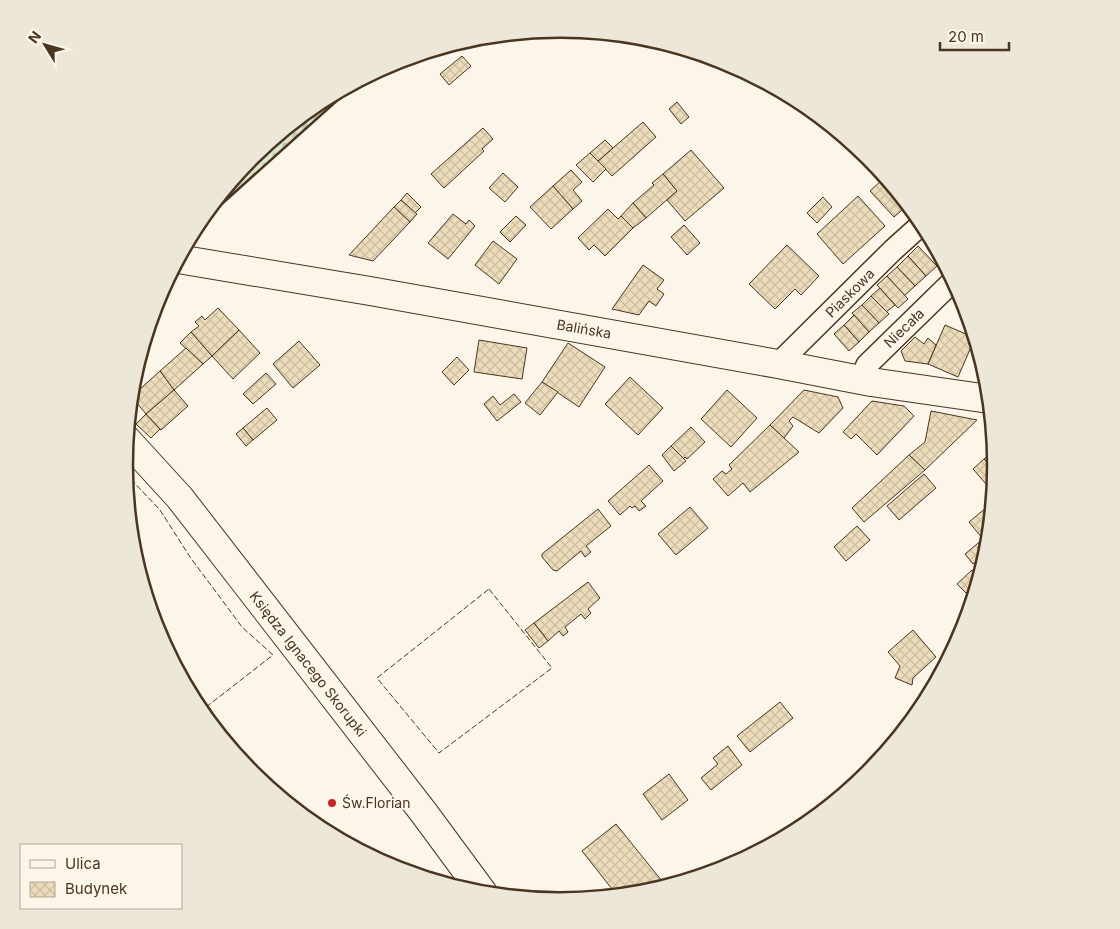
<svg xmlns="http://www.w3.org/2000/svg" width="1120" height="929" font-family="Inter,sans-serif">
  <defs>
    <pattern id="cemetery-stones" width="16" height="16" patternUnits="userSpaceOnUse" patternTransform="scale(1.25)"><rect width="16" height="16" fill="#dce7d0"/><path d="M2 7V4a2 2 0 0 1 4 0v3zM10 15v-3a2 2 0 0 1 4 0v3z" fill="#bec7b2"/></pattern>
    <pattern id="building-cross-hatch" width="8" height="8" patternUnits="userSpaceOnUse" patternTransform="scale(1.25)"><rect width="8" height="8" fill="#ecdcbc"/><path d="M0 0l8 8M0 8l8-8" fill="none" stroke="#ccbda1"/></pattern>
  </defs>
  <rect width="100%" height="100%" fill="#fbf6e9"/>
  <polygon fill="url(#cemetery-stones)" stroke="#887966" points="360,80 211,214 195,228 198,222 252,156 318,102"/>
  <g fill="url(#building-cross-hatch)" stroke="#4a3520">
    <polygon points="462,56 471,66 449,85 440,74"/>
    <polygon points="677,102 689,117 681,124 669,109"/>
    <polygon points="643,122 656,137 612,176 598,161"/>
    <polygon points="483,128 493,139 482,149 484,151 444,188 431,174"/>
    <polygon points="605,140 613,148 598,161 590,153"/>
    <polygon points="691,150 724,188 685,221 667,200 677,191 663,174"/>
    <polygon points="590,153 606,169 593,182 576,165"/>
    <polygon points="571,170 582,182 573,190 582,201 573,209 553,186"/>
    <polygon points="880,171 908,205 894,217 870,191 883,179 877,173"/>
    <polygon points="503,173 518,187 505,202 489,188"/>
    <polygon points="663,174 677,191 646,218 633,203 654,185 652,183"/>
    <polygon points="553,186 573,209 551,229 530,207"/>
    <polygon points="407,193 421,207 415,213 401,200"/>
    <polygon points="858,196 885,226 843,264 817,234"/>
    <polygon points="823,197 832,207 817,223 807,213"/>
    <polygon points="401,200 417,214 410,222 394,207"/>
    <polygon points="633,203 646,218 633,228 621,216"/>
    <polygon points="394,207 410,222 373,261 349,255"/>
    <polygon points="608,209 618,219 621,216 633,228 605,256 594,245 589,250 578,238"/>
    <polygon points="453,214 466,224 469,220 475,226 448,259 428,243"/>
    <polygon points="516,216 526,225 510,242 500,232"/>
    <polygon points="684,225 700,243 687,255 671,237"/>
    <polygon points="493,241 517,259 499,284 475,265"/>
    <polygon points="787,245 819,276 801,295 795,289 775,309 749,284"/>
    <polygon points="918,246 937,266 926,276 908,256"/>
    <polygon points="908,256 926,276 915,286 897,267"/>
    <polygon points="643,265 664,280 657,289 664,294 656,306 649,301 639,315 612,309"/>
    <polygon points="897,267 915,286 904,296 887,276"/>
    <polygon points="887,276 908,299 898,308 877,285"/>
    <polygon points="880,288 895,305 886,312 871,296"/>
    <polygon points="871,296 889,314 879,323 862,305"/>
    <polygon points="862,305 879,323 869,332 852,313"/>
    <polygon points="218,308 239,330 212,356 191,332 199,326 195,322 202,316 205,320"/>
    <polygon points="854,315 869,332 859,342 844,325"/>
    <polygon points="844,325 859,342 849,351 834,334"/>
    <polygon points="945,325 975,338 958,377 928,364"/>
    <polygon points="239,330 260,353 233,379 212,356"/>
    <polygon points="191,332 212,356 203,364 180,343"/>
    <polygon points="915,337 924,344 928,338 936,345 928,364 905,361 901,351"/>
    <polygon points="479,340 527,348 522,379 474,372"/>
    <polygon points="299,341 320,365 293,388 273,364"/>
    <polygon points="568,343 605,367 579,407 542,382"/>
    <polygon points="186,348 203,364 174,390 160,371"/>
    <polygon points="457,357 469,370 454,385 442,372"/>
    <polygon points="160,371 174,390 146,414 131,396 132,390 137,385 140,389"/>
    <polygon points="266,373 276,384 253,404 243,394"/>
    <polygon points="630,377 663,408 638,435 605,404"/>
    <polygon points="542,382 558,392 540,415 525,403"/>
    <polygon points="174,390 188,406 161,430 146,414"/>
    <polygon points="727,390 757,418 731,447 701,419"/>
    <polygon points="804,390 838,397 843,408 819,433 793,417 789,421 793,426 784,438 770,425"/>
    <polygon points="514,394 521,402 497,421 484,404 493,396 500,405"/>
    <polygon points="872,401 904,406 914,416 877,455 856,434 851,439 843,432"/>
    <polygon points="267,408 277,420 253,440 243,428"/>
    <polygon points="931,411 977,420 925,470 909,455 925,442"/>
    <polygon points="146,414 160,429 151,438 136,424"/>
    <polygon points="770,425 799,452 750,492 743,483 728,496 713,479 722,471 726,474 732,469 729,465"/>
    <polygon points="691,427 705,442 687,459 685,457 683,459 671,446"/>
    <polygon points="243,428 253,440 246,446 236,434"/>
    <polygon points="671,446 686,461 674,471 662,455"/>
    <polygon points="993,451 995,453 995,459 990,465 984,459"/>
    <polygon points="909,455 925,470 864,522 852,508"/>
    <polygon points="984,459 995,471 995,476 986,484 973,469"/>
    <polygon points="649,465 663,481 641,501 646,506 639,511 635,506 632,508 630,506 620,515 608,501"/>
    <polygon points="924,474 936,488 899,520 887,506"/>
    <polygon points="992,503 988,543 987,544 969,522"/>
    <polygon points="690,507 708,528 676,555 658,534"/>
    <polygon points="598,509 611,526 586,546 591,552 585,557 581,551 557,571 553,570 542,557 542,554"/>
    <polygon points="857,526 870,540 846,561 834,547"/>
    <polygon points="983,539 988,545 986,553 973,564 965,554"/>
    <polygon points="972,570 979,578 977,582 966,593 957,584"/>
    <polygon points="588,582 600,598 588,609 591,613 585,619 581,614 565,627 568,632 563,636 559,631 548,641 534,623"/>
    <polygon points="534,623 548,641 539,648 525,630"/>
    <polygon points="913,630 936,657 913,678 912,685 895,678 900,666 888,652"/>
    <polygon points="780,702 793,718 750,752 737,736"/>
    <polygon points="728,746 742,765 711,790 701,778 718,764 713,758"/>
    <polygon points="240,750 267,785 252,772 236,753"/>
    <polygon points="669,774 688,800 662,820 643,794"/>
    <polygon points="616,824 666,886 645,892 614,895 610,890 612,889 582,851"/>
  </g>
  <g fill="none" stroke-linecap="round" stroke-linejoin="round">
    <g stroke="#4a3520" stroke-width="24">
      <g id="street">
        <polyline points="778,364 893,250 923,223"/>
        <polyline points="861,380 867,365 953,281"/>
      </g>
    </g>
    <g stroke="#4a3520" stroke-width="30">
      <g id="secondary">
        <polyline points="178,259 370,291 778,364 871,382 989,399"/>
        <polyline points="127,440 180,498 424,813 483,893"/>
      </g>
    </g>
    <use href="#street" stroke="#fbf6e9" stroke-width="21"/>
    <use href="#secondary" stroke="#fbf6e9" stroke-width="28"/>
    <g stroke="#4a3520" stroke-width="1" stroke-dasharray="6 2.5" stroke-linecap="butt">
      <polyline points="125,473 160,510 190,557 242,627 273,655 201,711"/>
      <polygon points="489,589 552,668 439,753 377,678"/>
    </g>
    <polyline stroke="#4a3520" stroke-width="2.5" points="195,228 360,80"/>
  </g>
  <circle fill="#c62828" stroke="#fbf6e9" stroke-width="2" cx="332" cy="803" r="5"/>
  <g text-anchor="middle" stroke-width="4" stroke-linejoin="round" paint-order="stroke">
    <g font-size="14" fill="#4a3520" stroke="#fbf6e9">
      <text transform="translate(850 293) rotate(-45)" y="5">Piaskowa</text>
      <text transform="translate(904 328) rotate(-44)" y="5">Niecała</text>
      <text transform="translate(584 329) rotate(10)" y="5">Balińska</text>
      <text transform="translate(308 664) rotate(52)" y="5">Księdza Ignacego Skorupki</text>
    </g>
    <g font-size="14" fill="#4a3520" stroke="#fbf6e9" text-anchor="start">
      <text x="342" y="808">Św.Florian</text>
    </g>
  </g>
  <path d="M0 0H1120V929H0ZM133 465a427 427 0 1 1 854 0a427 427 0 1 1-854 0Z" fill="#ede7d9" fill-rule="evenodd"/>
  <path fill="none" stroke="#4a3520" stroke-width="2.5" d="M133 465a427 427 0 1 1 854 0a427 427 0 1 1-854 0Z"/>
  <rect x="20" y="844" width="162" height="65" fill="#fbf6e9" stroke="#b4a999"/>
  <rect x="30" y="860" width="25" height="8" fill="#fbf6e9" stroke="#b4a999"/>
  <text x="65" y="869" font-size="15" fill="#4a3520">Ulica</text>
  <rect x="30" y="882" width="25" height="15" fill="url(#building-cross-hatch)" stroke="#b4a999"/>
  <text x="65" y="894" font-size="15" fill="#4a3520">Budynek</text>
  <g transform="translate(45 45) rotate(307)" stroke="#fbf6e9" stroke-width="4" paint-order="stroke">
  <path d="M0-4L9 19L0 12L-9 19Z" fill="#4a3520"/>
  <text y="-8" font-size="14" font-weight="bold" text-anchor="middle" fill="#4a3520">N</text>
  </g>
  <path d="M940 42v8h69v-8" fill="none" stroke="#4a3520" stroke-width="2.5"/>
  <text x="948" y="42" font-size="15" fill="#4a3520" stroke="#fbf6e9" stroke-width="4" paint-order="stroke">20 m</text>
</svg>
